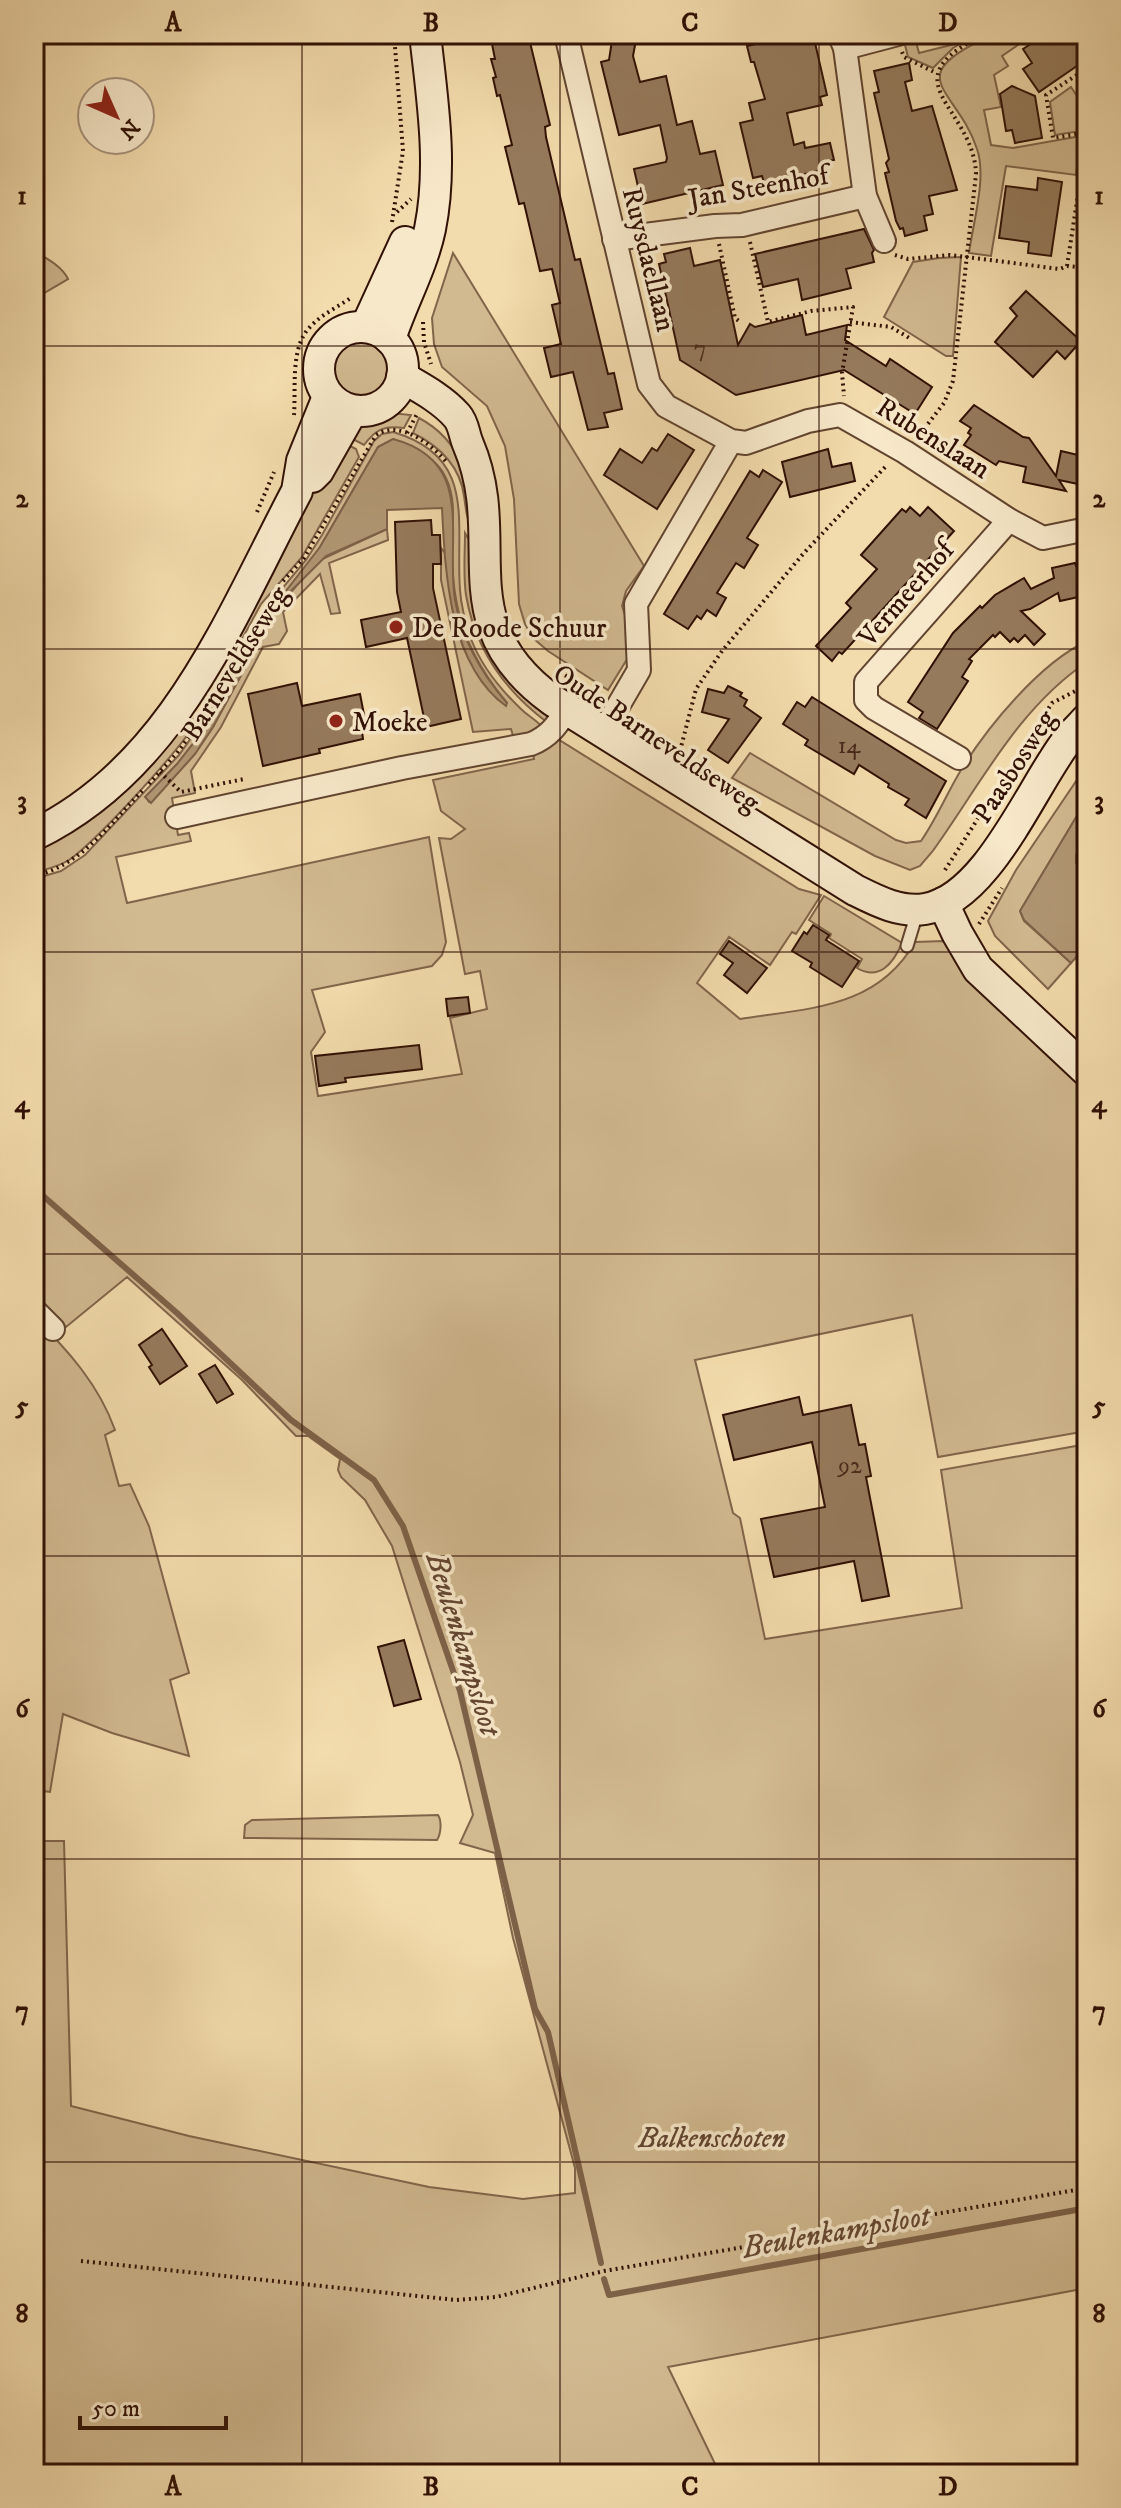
<svg xmlns="http://www.w3.org/2000/svg" width="1121" height="2508" font-family="'IM FELL DW Pica',serif">
  <rect width="100%" height="100%" fill="#f2dbac"/>
  <filter id="stains"><feTurbulence type="fractalNoise" baseFrequency=".0025" numOctaves="4"/><feColorMatrix values="0 0 0 0 .2 0 0 0 0 .09 0 0 0 0 .02 0 0 0 .5 -.17"/></filter>
  <radialGradient id="worn" r=".72"><stop offset=".6" stop-color="#630" stop-opacity="0"/><stop offset="1" stop-color="#630" stop-opacity=".3"/></radialGradient>
  <g fill="#d1b990" stroke="#81654a" stroke-width="2">
    <polygon points="953,34 978,34 953,48 933,68 908,57 904,41 915,38 919,53 955,44"/>
    <path d="M994,34H1034L1002,56L1008,66L994,75L1001,107L984,110L991,145L1013,148L1081,136L1076,175L1006,166L991,256L969,253C973,223 987,177 977,149C957,87 896,78 994,34Z"/>
    <polygon points="1071,87 1087,111 1087,130 1055,135 1050,102"/>
    <path d="M34,251C46,258 62,266 68,279L34,299Z"/>
    <polygon points="453,253 644,566 626,591 622,606 627,621 629,656 608,690 548,651 533,638 525,624 519,604 514,499 505,446 487,406 442,367 434,344 432,318"/>
    <polygon points="961,257 953,356 946,356 884,317 913,262 939,258"/>
    <circle cx="361" cy="368" r="27"/>
    <path d="M390,413L411,415L404,428C385,425 376,429 364,445L345,435L358,423Z"/>
    <path d="M419,418C466,443 469,484 474,532C465,515 467,514 464,496C460,466 439,446 413,433Z"/>
    <path d="M393,432C478,457 455,522 460,590C461,606 466,624 471,639C481,665 501,690 521,709C528,716 538,721 544,729L514,739L511,729L473,732L441,580V548L446,554C450,595 452,636 476,671C484,683 496,693 507,703C468,656 452,613 452,551C452,527 457,501 446,478C437,457 413,448 393,439L378,447L313,559L268,614L206,727L177,764L146,797L149,802H151L195,754L213,727L278,607L318,561L387,529L388,540L329,563L340,613L331,614L320,574L283,612L287,631L279,644L263,647L221,727L191,771L195,793L172,798L178,835L189,833L191,841L116,857L127,903L429,837L446,942L442,955L432,966L312,990L325,1032L311,1052L318,1096L462,1074L450,1018L487,1009L480,971L465,974L439,838L451,839L465,829L441,811L433,780L534,759L533,751L556,738L799,889L821,895L796,934L792,932L770,965L729,937L697,983L740,1019C808,1008 877,1009 915,942L944,941L960,966L1087,1080V1431L938,1457L912,1315L695,1360L733,1513L740,1518L765,1639L962,1608L941,1470L1087,1444V2288L668,2367L720,2474H34V1829L35,1841H64L71,2106L189,2136L429,2187L523,2199L575,2193V2168L513,1938L495,1853L460,1843L473,1815L460,1762L392,1546L365,1500L341,1477L338,1470L340,1459L308,1436H296L242,1380L127,1277L66,1327L34,1296V879L61,871L85,855L179,755L210,711L265,609L306,560L322,535L374,441L382,434Z"/>
    <polygon points="340,441 356,449 359,457 302,557 261,604 234,654 233,641"/>
    <path d="M465,533L474,548L546,713L548,723C505,691 475,649 466,595C463,575 465,553 465,533Z"/>
    <path d="M1087,641V662C1018,708 979,787 932,852L920,866L910,870L875,856L732,778L750,753L896,840L906,843L921,841C937,818 947,793 961,770C988,726 1040,663 1087,641Z"/>
    <path d="M200,714C192,738 94,844 69,860C58,867 46,869 34,873V847L142,774L179,731Z"/>
    <polygon points="1087,765 1087,799 1020,911 1024,921 1071,963 1048,989 995,936 988,921 1016,870"/>
    <path d="M824,896L902,943C893,964 879,981 857,968L862,959L829,938L831,934L809,920Z"/>
    <path d="M34,1317C68,1350 99,1385 115,1430L105,1435L119,1486L130,1484L149,1526L189,1673L170,1680L189,1756L112,1733L63,1714L50,1792L35,1790L34,1811Z"/>
    <path d="M438,1815C442,1821 441,1834 437,1840L244,1838L245,1825L252,1820Z"/>
  </g>
  <g fill="#b09673" stroke="#7d6147" stroke-width="2">
    <path d="M393,439C477,461 445,538 455,600C462,640 481,673 507,703L506,706C449,665 445,571 442,508L387,510V529L326,556L288,594L278,607L213,727L195,754L151,803L145,797L177,764L206,727L268,614L320,547L378,447Z"/>
    <polygon points="1087,799 1087,844 1076,855 1076,863 1087,873 1087,945 1071,963 1024,920 1020,911"/>
  </g>
  <g fill="none" stroke-linecap="round" stroke-linejoin="round">
    <g stroke="#7d6147" stroke-width="6">
      <polyline points="34,1188 177,1313 291,1420 374,1480 403,1526 460,1691 535,2009 548,2032 601,2263"/>
      <polyline points="604,2279 609,2295 1087,2208"/>
    </g>
  </g>
  <g fill="#957a5c" stroke="#311105" stroke-width="2">
    <polygon points="490,34 528,34 550,125 545,127 546,137 575,260 580,259 608,374 614,373 622,409 604,413 608,427 588,430 573,372 551,377 544,348 561,344 552,305 560,303 552,269 540,271 524,203 519,204 505,147 512,145 500,95 497,96 493,78 496,77 491,59 495,59"/>
    <polygon points="613,34 626,34 636,40 633,56 640,82 666,76 677,125 692,121 700,154 715,151 723,185 642,204 634,169 666,162 667,158 660,125 619,135 601,62 609,60"/>
    <polygon points="787,34 813,34 827,95 820,97 822,105 787,113 794,145 804,142 805,148 830,143 834,160 826,161 828,169 764,183 762,176 753,178 740,123 753,120 749,103 765,99 754,62 751,62 747,46 787,37"/>
    <polygon points="1046,34 1087,34 1087,59 1039,92 1023,69 1032,63 1023,49"/>
    <polygon points="909,63 912,80 905,82 912,111 932,106 957,190 929,196 933,214 924,216 927,230 905,236 903,228 900,229 896,221 885,173 889,172 886,163 889,159 874,93 879,92 874,71"/>
    <polygon points="1012,86 1035,96 1042,138 1015,143 1012,130 1006,131 1000,94"/>
    <polygon points="1038,178 1062,182 1051,256 1028,253 1029,242 999,238 1006,186 1037,190"/>
    <polygon points="864,229 874,250 872,253 874,262 846,269 851,288 802,300 798,279 763,287 755,254"/>
    <polygon points="690,248 694,266 720,260 738,345 750,324 755,327 802,315 806,335 847,325 845,340 886,366 890,359 932,387 915,414 844,370 736,395 680,360 659,264 666,262 664,254"/>
    <polygon points="1026,291 1081,341 1065,359 1057,351 1033,377 995,342 1017,316 1010,308"/>
    <polygon points="974,405 1023,437 1029,438 1056,476 1061,451 1078,455 1078,484 1059,480 1066,491 1023,482 1026,467 999,461 996,465 964,445 971,435 968,433 971,428 960,421"/>
    <polygon points="668,434 694,450 657,509 604,475 620,449 642,463 652,448 657,451"/>
    <polygon points="828,449 832,467 851,463 855,481 790,497 782,462"/>
    <polygon points="763,470 782,482 747,538 758,545 744,568 736,563 717,593 726,598 716,616 707,610 701,619 697,616 688,629 664,614 750,471 759,477"/>
    <polygon points="910,507 920,516 928,507 954,531 842,654 839,652 832,661 816,646 851,608 846,603 877,569 861,555 902,509 906,512"/>
    <polygon points="431,520 432,535 440,535 441,564 433,564 433,588 461,719 426,727 407,638 366,647 361,620 401,612 397,592 395,522"/>
    <polygon points="1087,561 1087,575 1080,580 1083,596 1060,601 1058,593 1030,609 1021,611 1045,634 1034,645 1025,635 1018,642 1014,638 1010,642 1000,632 995,637 993,635 969,659 972,661 962,677 968,681 937,729 919,718 923,712 908,702 953,633 980,606 982,608 995,595 1024,578 1031,589 1054,578 1052,568 1075,563 1076,566"/>
    <polygon points="297,683 302,706 360,694 367,730 362,731 363,739 319,749 320,753 263,766 248,694"/>
    <polygon points="728,686 742,693 740,696 747,700 744,706 761,718 728,763 708,750 729,719 702,712 708,689 724,693"/>
    <polygon points="812,697 946,781 926,818 905,805 909,799 888,787 889,784 859,765 854,774 805,745 808,740 783,724 797,702 805,707"/>
    <polygon points="813,925 829,935 826,940 859,961 842,987 810,967 812,963 792,951 804,932 807,934"/>
    <polygon points="729,941 767,968 747,993 724,975 733,963 720,954"/>
    <polygon points="468,997 470,1013 448,1016 446,999"/>
    <polygon points="419,1045 422,1069 345,1078 346,1082 319,1086 315,1056"/>
    <polygon points="162,1329 187,1366 160,1384 149,1367 152,1365 139,1345"/>
    <polygon points="215,1365 233,1394 217,1403 199,1374"/>
    <polygon points="799,1397 803,1415 851,1405 859,1445 865,1444 871,1476 866,1477 889,1596 862,1601 854,1561 774,1577 761,1519 825,1507 812,1442 734,1460 723,1415"/>
    <polygon points="404,1640 421,1699 394,1706 378,1647"/>
  </g>
  <g fill="none" stroke-linecap="round" stroke-linejoin="round">
    <g stroke="#61442f" stroke-width="15">
      <polyline id="lane" points="907,946 917,913"/>
    </g>
    <g stroke="#61442f" stroke-width="26">
      <g id="street">
        <polyline points="566,34 649,384 666,406 731,441 746,443 808,421 840,415 905,452 1009,520 1043,538 1087,529"/>
        <polyline points="845,48 898,34"/>
        <polyline points="865,196 884,241"/>
        <polyline points="614,239 715,226 742,225 865,196 845,48 839,34"/>
        <polyline points="603,732 639,670 636,604 731,441"/>
        <polyline points="959,758 874,708 866,700 866,682 1009,520"/>
        <path d="M177,817L402,768L531,744C549,737 557,725 567,710"/>
        <polyline points="34,1310 53,1329"/>
      </g>
    </g>
    <g stroke="#311105" stroke-width="34">
      <g id="secondary">
        <circle cx="361" cy="369" r="42"/>
        <polyline points="366,327 405,242"/>
        <path d="M390,339C402,302 422,267 430,229C443,165 432,98 425,34"/>
        <path d="M402,377C421,388 442,399 457,416C464,424 464,435 468,444C510,542 444,621 552,700L855,890C877,901 900,913 925,909C987,899 1031,788 1066,742C1072,734 1080,727 1087,719"/>
        <polyline points="312,477 318,471 352,411"/>
        <path d="M34,835C173,768 229,620 297,491L302,461L328,397"/>
        <polyline points="943,903 957,933 978,969 1087,1071"/>
      </g>
    </g>
    <g stroke="#311105" stroke-width="4" stroke-dasharray="2 4" stroke-linecap="butt">
      <polyline points="902,52 904,57 936,73"/>
      <polyline points="1085,137 1084,133 1053,138 1046,95 1083,71 1087,77"/>
      <polyline points="397,212 411,199"/>
      <polyline points="392,222 403,151 394,34"/>
      <polyline points="750,242 768,322 811,311 853,307 842,373 844,396"/>
      <polyline points="719,244 735,318 740,322"/>
      <polyline points="895,255 908,259 950,255 1060,269 1067,266 1087,268"/>
      <polyline points="1067,266 1087,136"/>
      <polyline points="423,322 424,342 431,364"/>
      <polyline points="850,322 891,327 911,339"/>
      <path d="M294,415C296,388 290,347 310,327C322,314 338,307 352,297"/>
      <polyline points="407,433 417,414"/>
      <path d="M917,438L944,403L953,381L976,174C974,106 884,81 986,34"/>
      <polyline points="257,512 274,472"/>
      <path d="M275,590L304,558L376,435C400,419 433,445 448,464"/>
      <polyline points="560,672 600,697"/>
      <polyline points="635,719 649,731"/>
      <polyline points="680,751 696,689 722,651 803,554 887,465"/>
      <polyline points="160,772 181,792 244,779"/>
      <polyline points="149,784 177,753 206,713"/>
      <polyline points="945,870 1052,703 1087,685"/>
      <path d="M34,876C82,865 110,824 143,790"/>
      <polyline points="979,924 1002,888"/>
      <polyline points="81,2261 456,2300 496,2297 604,2271 1087,2188"/>
    </g>
    <use href="#lane" stroke="#f7e8c9" stroke-width="11"/>
    <use href="#street" stroke="#f7e8c9" stroke-width="22"/>
    <use href="#secondary" stroke="#f7e8c9" stroke-width="30"/>
  </g>
  <path fill="none" stroke="#311105" stroke-width="2" stroke-opacity="0.55" d="M302,34V2474M560,34V2474M819,34V2474M34,346H1087M34,649H1087M34,952H1087M34,1254H1087M34,1556H1087M34,1859H1087M34,2162H1087"/>
  <g fill="#8f2418" stroke="#f7e8c9" stroke-width="3">
    <circle cx="396" cy="627" r="8"/>
    <circle cx="336" cy="721" r="8"/>
  </g>
  <g text-anchor="middle" stroke-width="7" stroke-linejoin="round" paint-order="stroke">
    <g font-size="24" fill="#4a2b1b">
      <text x="700" y="356">7</text>
      <text x="849" y="753">14</text>
      <text x="850" y="1473">92</text>
    </g>
    <g font-size="28" fill="#311105" stroke="#f7e8c9">
      <text transform="translate(758 186) rotate(-10)" y="10">Jan Steenhof</text>
      <text transform="translate(650 259) rotate(76)" y="10">Ruysdaellaan</text>
      <text transform="translate(934 437) rotate(32)" y="10">Rubenslaan</text>
      <text transform="translate(905 593) rotate(-49)" y="10">Vermeerhof</text>
      <text transform="translate(234 663) rotate(-58)" y="10">Barneveldseweg</text>
      <text transform="translate(657 737) rotate(34)" y="10">Oude Barneveldseweg</text>
      <text transform="translate(1013 766) rotate(-57)" y="10">Paasbosweg</text>
    </g>
    <g font-size="28" fill="#311105" stroke="#f7e8c9" text-anchor="start">
      <text x="412" y="637">De Roode Schuur</text>
      <text x="352" y="731">Moeke</text>
    </g>
    <g font-size="28" font-style="italic" fill="#61432f" stroke="#f7e8c9">
      <text x="712" y="2147">Balkenschoten</text>
    </g>
    <g font-size="30" font-style="italic" fill="#644631" stroke="#f7e8c9">
      <text transform="translate(464 1644) rotate(73)" y="10">Beulenkampsloot</text>
      <text transform="translate(836 2231) rotate(-10)" y="10">Beulenkampsloot</text>
    </g>
  </g>
  <rect width="1121" height="2508" fill="none" stroke="#f2dbac" stroke-width="88"/>
  <g transform="translate(116 116) rotate(135)"><circle r="38" fill="#f7e8c9" stroke="#a8927b" stroke-width="2"/>
  <path d="M0-6L14 30L0 20L-14 30Z" fill="#8f2418"/>
  <text y="-12" font-size="22" font-weight="bold" text-anchor="middle" fill="#311105">N</text>
  </g>
  <path d="M80 2416v12h146v-12" fill="none" stroke="#311105" stroke-width="4"/>
  <text x="92" y="2416" font-size="24" fill="#311105" stroke="#f7e8c9" stroke-width="6" paint-order="stroke">50 m</text>
  <rect x="44" y="44" width="1033" height="2420" fill="none" stroke="#311105" stroke-width="3"/>
  <g font-size="26" text-anchor="middle" font-weight="bold" fill="#311105">
    <text x="173" y="31">A</text>
    <text x="431" y="31">B</text>
    <text x="690" y="31">C</text>
    <text x="948" y="31">D</text>
    <text x="22" y="204">1</text>
    <text x="1099" y="204">1</text>
    <text x="22" y="507">2</text>
    <text x="1099" y="507">2</text>
    <text x="22" y="809">3</text>
    <text x="1099" y="809">3</text>
    <text x="22" y="1112">4</text>
    <text x="1099" y="1112">4</text>
    <text x="22" y="1414">5</text>
    <text x="1099" y="1414">5</text>
    <text x="22" y="1717">6</text>
    <text x="1099" y="1717">6</text>
    <text x="22" y="2019">7</text>
    <text x="1099" y="2019">7</text>
    <text x="22" y="2322">8</text>
    <text x="1099" y="2322">8</text>
    <text x="173" y="2495">A</text>
    <text x="431" y="2495">B</text>
    <text x="690" y="2495">C</text>
    <text x="948" y="2495">D</text>
  </g>
  <rect width="100%" height="100%" filter="url(#stains)"/>
  <rect width="100%" height="100%" fill="url(#worn)"/>
</svg>
